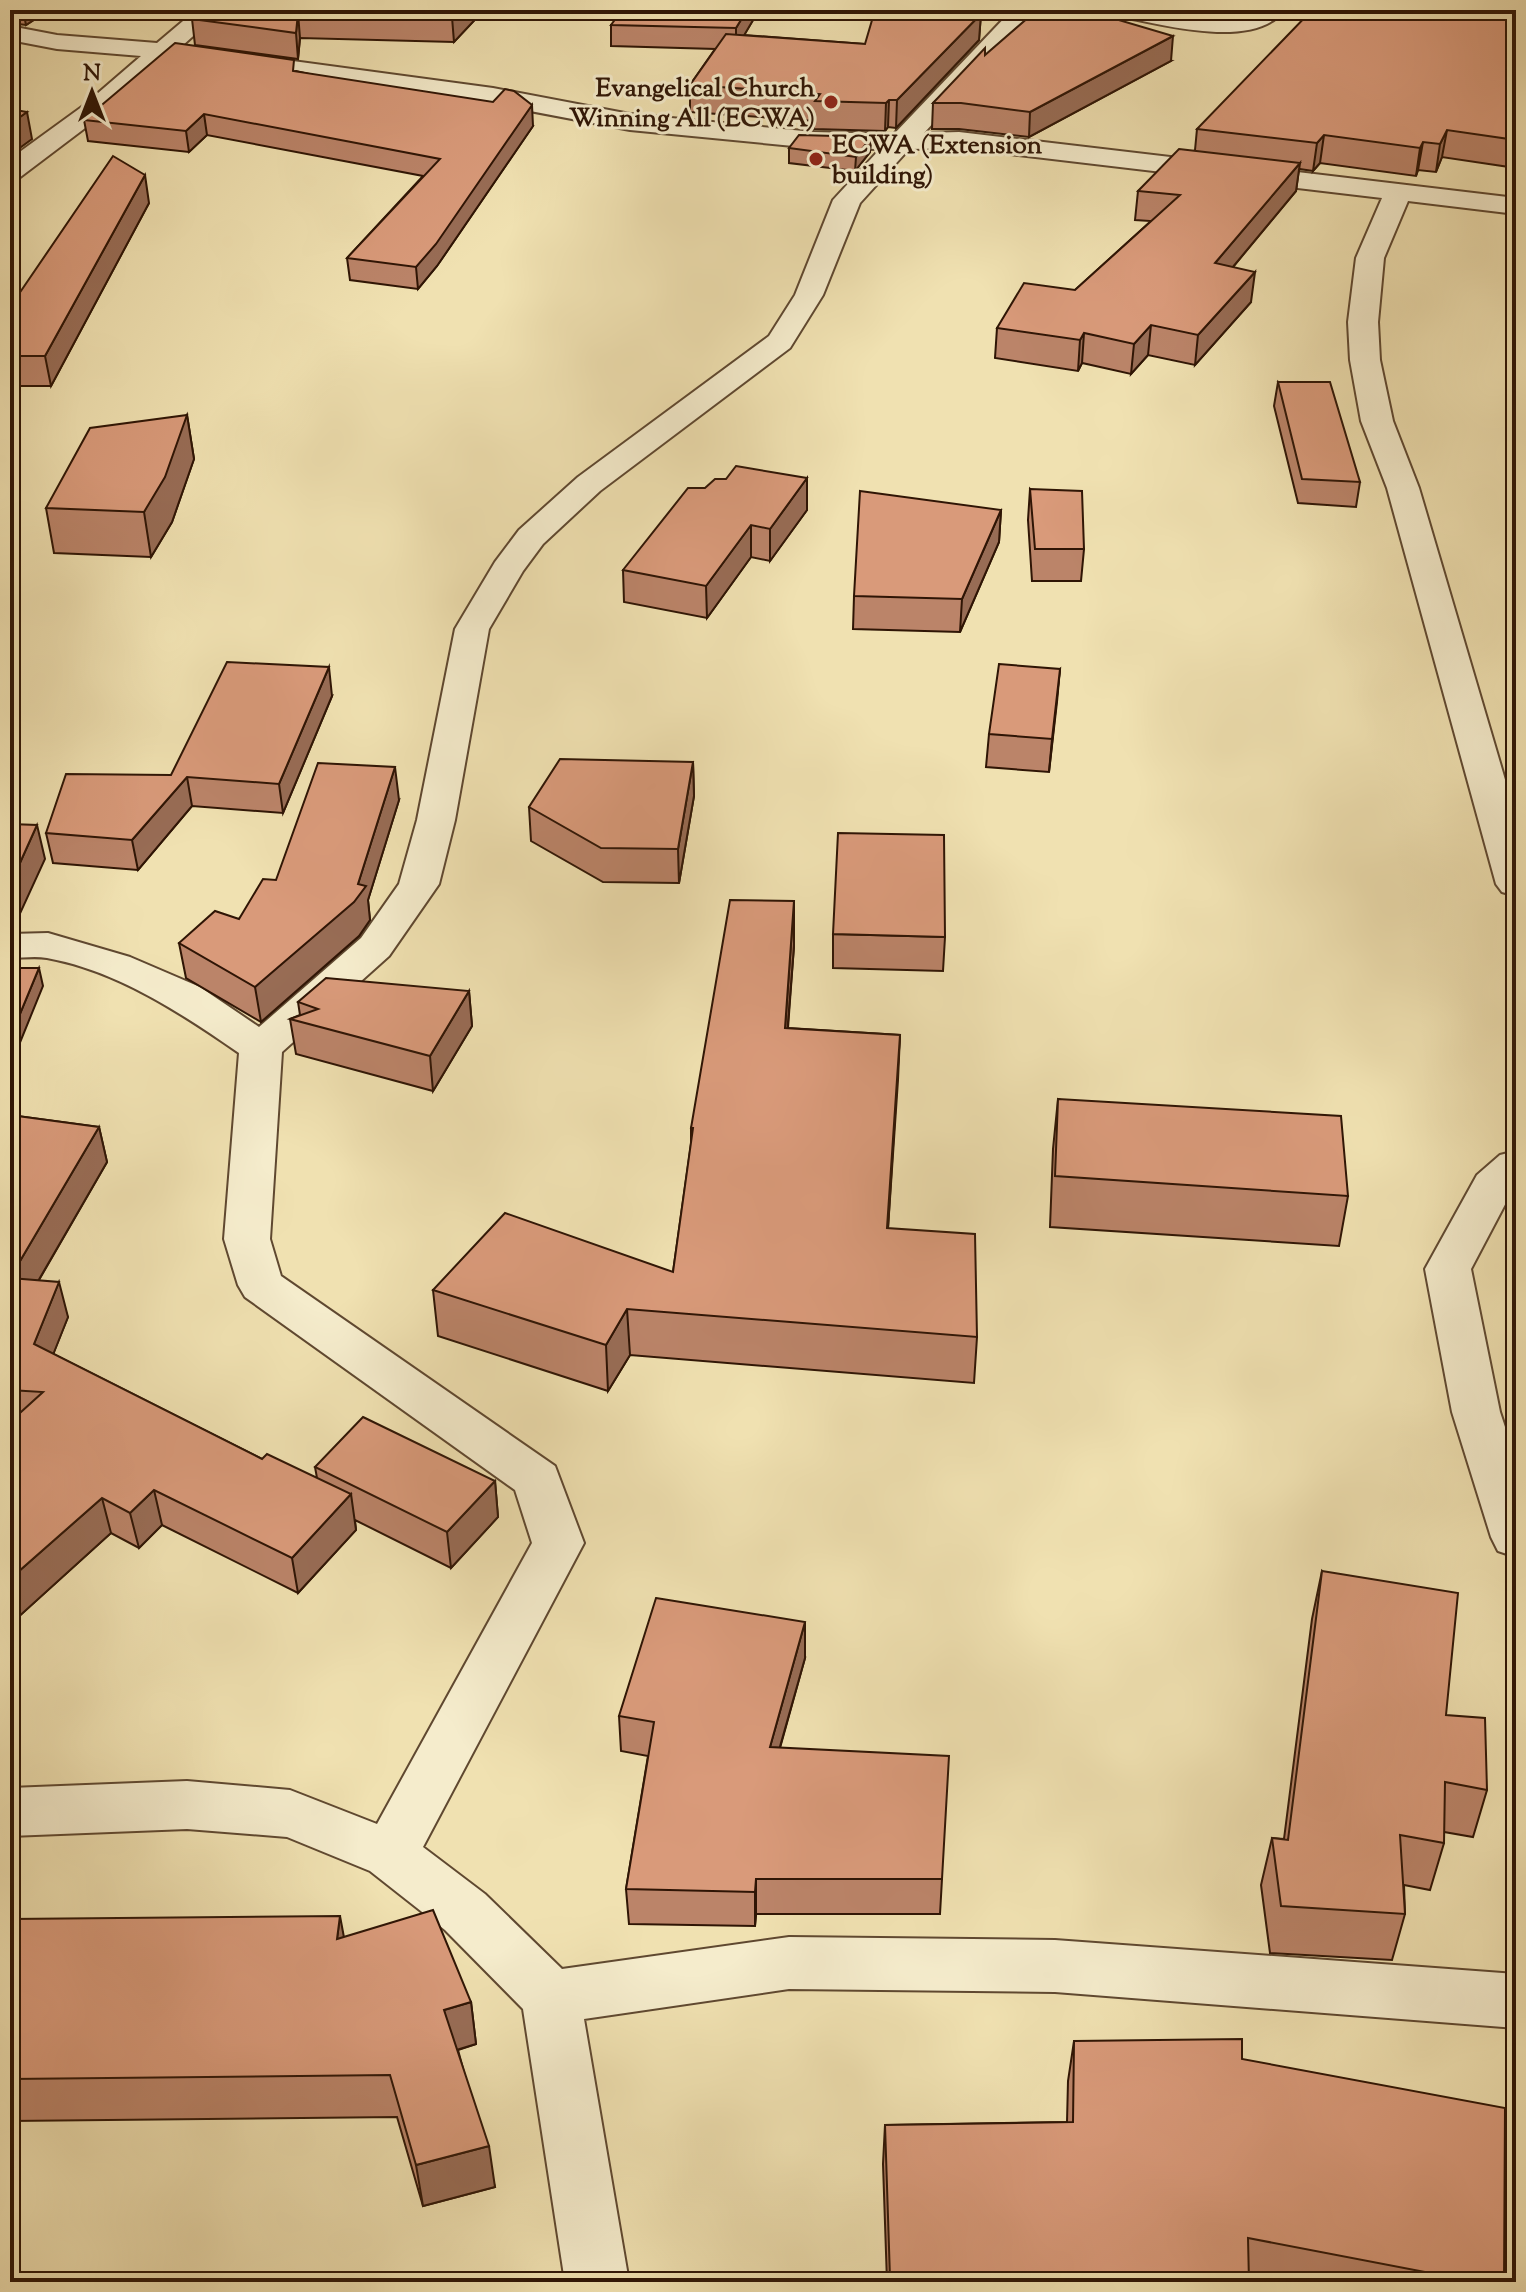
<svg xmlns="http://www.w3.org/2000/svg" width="1526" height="2292" font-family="'Sorts Mill Goudy',serif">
  <rect width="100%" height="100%" fill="#f0e1b1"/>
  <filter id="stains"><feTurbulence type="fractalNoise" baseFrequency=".0025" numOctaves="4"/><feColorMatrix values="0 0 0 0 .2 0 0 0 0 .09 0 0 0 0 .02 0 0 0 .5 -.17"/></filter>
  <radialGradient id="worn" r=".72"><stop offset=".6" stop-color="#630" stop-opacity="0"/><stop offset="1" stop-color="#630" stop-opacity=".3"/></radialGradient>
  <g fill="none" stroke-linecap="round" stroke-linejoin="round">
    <g stroke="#5f4830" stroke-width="4">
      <g id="street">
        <path d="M196,10H222L182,46L493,88L630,114L814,132L894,134L1012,10H1034L1031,17L924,133L959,132L1516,198V214L1408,201L1384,258L1378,322L1380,360L1393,421L1419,488L1516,817V896L1502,892L1496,884L1387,488L1361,421L1350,360L1348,322L1356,258L1382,198L959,148L909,149L860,203L823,295L790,348L600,491L543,544L523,571L489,629L455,820L439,884L389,956L282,1052L270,1239L281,1276L555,1466L584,1543L423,1847L485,1894L562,1969L789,1937L1055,1940L1516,1974V2028L1055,1992L789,1989L584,2019L629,2282H565L523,2009L445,1930L370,1871L287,1837L187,1829L10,1836V1788L187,1781L290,1790L377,1824L532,1543L515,1490L245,1297L238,1285L224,1239L239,1053C181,1013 118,971 47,958C35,956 22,958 10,958V934L48,933L130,957L200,987L259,1027L361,938L399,884L417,820L455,629L495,562L519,530L578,477L769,336L795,295L833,200L880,149L814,148L630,130L493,104L168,59L101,116L19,178L10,180V159L83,106L141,56L57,49L10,40V26L57,35L157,43Z"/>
        <path d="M1111,10H1160L1220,17L1239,16L1255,10H1284C1255,50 1163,25 1123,17L1115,15Z"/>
        <polygon points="1516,1151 1516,1190 1510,1195 1471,1269 1500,1412 1516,1460 1516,1557 1498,1551 1491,1537 1452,1412 1425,1269 1477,1175 1500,1155"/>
      </g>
    </g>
    <use href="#street" fill="#f5eccc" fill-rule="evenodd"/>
  </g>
  <g fill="#bb8469" stroke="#2f1505" stroke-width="2">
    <polygon points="10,10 49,10 26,25 10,23"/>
    <polygon points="202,10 484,10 454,42 300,38 298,59 195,45 192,19"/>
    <polygon points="759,10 744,35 865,44 981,14 979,40 896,128 888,127 885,131 814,129 814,121 690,112 690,85 715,49 611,46 611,25"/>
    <polygon points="1516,10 1516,168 1442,157 1436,172 1418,170 1416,176 1320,163 1313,171 1299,169 1296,191 1233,267 1251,302 1195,365 1148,355 1131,374 1082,363 1078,371 995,358 997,328 1075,290 1151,221 1135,220 1138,191 1195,150 1197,129"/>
    <polygon points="985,55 1171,61 1029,137 959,129 932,129 933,103"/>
    <polygon points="296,71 533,126 437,266 418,289 350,280 347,258 423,176 207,135 189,152 88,141 84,120"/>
    <polygon points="871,137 870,152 855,171 789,163 789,148"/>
    <polygon points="149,203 51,386 10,386 10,307"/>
    <polygon points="1278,382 1360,482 1356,507 1298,503 1274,406"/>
    <polygon points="187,415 194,459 172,522 151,557 54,553 46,508"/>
    <polygon points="807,478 807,510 770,561 751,557 707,618 624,602 623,570"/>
    <polygon points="1030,489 1084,549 1081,581 1032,581 1028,520"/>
    <polygon points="1001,510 999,542 960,632 853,629 854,596"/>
    <polygon points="1060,669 1049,772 986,767 989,734"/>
    <polygon points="332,696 283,813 192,806 138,870 53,863 46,833 171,775"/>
    <polygon points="693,762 694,796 679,883 603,882 531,841 529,807"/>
    <polygon points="399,800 368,900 370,920 359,936 261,1022 186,978 179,943 239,919 276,880"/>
    <polygon points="794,901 794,946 788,1028 900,1035 888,1228 977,1337 974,1383 630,1355 608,1391 438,1336 433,1290 673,1272 691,1144 691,1128"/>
    <polygon points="833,934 945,937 943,971 833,968"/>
    <polygon points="469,991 472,1026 433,1091 296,1054 290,1019 300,1015 298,1002"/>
    <polygon points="1058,1099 1348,1196 1339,1246 1050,1227 1053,1149"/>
    <polygon points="10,1115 99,1127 107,1162 39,1280 68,1317 53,1354 262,1459 317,1478 315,1467 495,1481 498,1517 451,1568 355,1520 356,1530 298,1593 162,1525 139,1548 111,1533 15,1620 10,1616"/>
    <polygon points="1322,1571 1446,1715 1487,1790 1473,1837 1444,1832 1444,1843 1430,1890 1404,1885 1405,1914 1392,1960 1270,1953 1261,1885 1272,1838 1284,1839 1312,1619"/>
    <polygon points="805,1658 780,1748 942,1879 940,1914 756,1914 755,1926 629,1924 626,1889 648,1756 621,1751 619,1716"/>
    <polygon points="10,1919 343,1937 471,2002 476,2044 458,2050 495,2187 423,2206 397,2117 10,2121"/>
    <polygon points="1074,2041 1242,2059 1504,2282 1270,2282 1249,2278 1249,2282 887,2282 883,2164 885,2125 1067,2122 1068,2081"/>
  </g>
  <g fill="#986c55" stroke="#2f1505" stroke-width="2">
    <polygon points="23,10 49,10 26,25"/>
    <polygon points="458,10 484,10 454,42 452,17"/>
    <polygon points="747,10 759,10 736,49 736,28"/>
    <polygon points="298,13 300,38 298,59 296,33"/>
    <polygon points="981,14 979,40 896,128 897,100"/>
    <polygon points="1173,36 1171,61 1029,137 1030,112"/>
    <polygon points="889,100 888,127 885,131 886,103"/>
    <polygon points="532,105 533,126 437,266 418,289 416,267"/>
    <polygon points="27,112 32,139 10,155 10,124"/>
    <polygon points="204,114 207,135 189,152 186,131"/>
    <polygon points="1447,130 1442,157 1436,172 1440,144"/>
    <polygon points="1324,135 1320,163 1313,171 1317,143"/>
    <polygon points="871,137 870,152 855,171 856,157"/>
    <polygon points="1423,142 1418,170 1416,176 1420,148"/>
    <polygon points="1300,163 1296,191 1212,292 1215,263"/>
    <polygon points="145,175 149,203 51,386 45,356"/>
    <polygon points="1255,272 1251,302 1195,365 1198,335"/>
    <polygon points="1151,325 1148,355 1131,374 1134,344"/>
    <polygon points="1084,333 1082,363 1078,371 1080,340"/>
    <polygon points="187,415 194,459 172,522 151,557 144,512"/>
    <polygon points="807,478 807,510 770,561 770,529"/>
    <polygon points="1001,510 999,542 960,632 962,599"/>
    <polygon points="751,525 751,557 707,618 706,586"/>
    <polygon points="329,667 332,696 283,813 279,784"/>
    <polygon points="1060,669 1057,702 1049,772 1052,739"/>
    <polygon points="693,762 694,796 679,883 678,849"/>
    <polygon points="395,767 399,800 368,900 370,920 359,936 261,1022 255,987 358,884"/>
    <polygon points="187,777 192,806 138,870 132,840"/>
    <polygon points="37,825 45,859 12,931 10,933 10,885"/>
    <polygon points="794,901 794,946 784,1073 785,1028"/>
    <polygon points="39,968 43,986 10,1067 10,1038"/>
    <polygon points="469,991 472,1026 433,1091 430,1056"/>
    <polygon points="900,1035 898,1080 885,1273 887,1228"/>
    <polygon points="99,1127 107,1162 19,1314 10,1278"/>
    <polygon points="59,1282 68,1317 43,1380 34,1344"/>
    <polygon points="627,1309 630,1355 608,1391 606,1345"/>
    <polygon points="495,1481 498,1517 451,1568 447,1532"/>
    <polygon points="154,1490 162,1525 139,1548 130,1513"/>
    <polygon points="351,1494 356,1530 298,1593 292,1558"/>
    <polygon points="102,1498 111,1533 15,1620 10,1602 10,1579"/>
    <polygon points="805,1622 805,1658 770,1782 770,1747"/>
    <polygon points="756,1879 756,1914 755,1926 755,1892"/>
    <polygon points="340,1916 348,1959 337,1939"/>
    <polygon points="471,2002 476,2044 450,2052 444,2010"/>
    <polygon points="489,2146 495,2187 423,2206 416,2165"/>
  </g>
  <g fill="#d99a7a" stroke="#2f1505" stroke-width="2">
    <polygon points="202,10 458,10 452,17 298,13 296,33 192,19"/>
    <polygon points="622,10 747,10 736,28 611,25"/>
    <polygon points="875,10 980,10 981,14 897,100 889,100 886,103 815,101 820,94 690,85 726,34 865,44"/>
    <polygon points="1037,10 1085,10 1173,36 1030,112 961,103 933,103 985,48 985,55"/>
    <polygon points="1312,10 1516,10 1516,140 1447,130 1440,144 1423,142 1420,148 1324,135 1317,143 1197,129"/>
    <polygon points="175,43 294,60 293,71 493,102 505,89 514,91 532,105 436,244 416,267 347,258 440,159 204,114 186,131 84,120"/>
    <polygon points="10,109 27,112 10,124"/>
    <polygon points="799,135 871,137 856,157 789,148"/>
    <polygon points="1179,149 1300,163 1215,263 1255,272 1198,335 1151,325 1134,344 1084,333 1080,340 997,328 1024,283 1075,290 1180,195 1138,191"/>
    <polygon points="113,156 145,175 45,356 10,356 10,307"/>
    <polygon points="1278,382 1330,382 1360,482 1302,479"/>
    <polygon points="187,415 165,477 144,512 46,508 90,428"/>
    <polygon points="736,466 807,478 770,529 751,525 706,586 623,570 688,488 705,488 715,479 726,479"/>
    <polygon points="1030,489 1082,491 1084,549 1035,549"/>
    <polygon points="860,491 1001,510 962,599 854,596"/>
    <polygon points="227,662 329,667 279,784 187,777 132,840 46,833 66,774 171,775"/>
    <polygon points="999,664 1060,669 1052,739 989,734"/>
    <polygon points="560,759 693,762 678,849 601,848 529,807"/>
    <polygon points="318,763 395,767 358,884 366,886 354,902 255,987 179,943 215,911 239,919 263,879 276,880"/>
    <polygon points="10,824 37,825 10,885"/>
    <polygon points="838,833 944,835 945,937 833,934"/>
    <polygon points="730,900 794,901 785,1028 900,1035 887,1228 975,1234 977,1337 627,1309 606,1345 433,1290 505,1213 673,1272 693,1128 691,1128"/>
    <polygon points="10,968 39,968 10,1038"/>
    <polygon points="326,978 469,991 430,1056 290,1019 318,1009 298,1002"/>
    <polygon points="1058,1099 1341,1116 1348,1196 1055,1176"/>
    <polygon points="10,1115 99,1127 10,1278"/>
    <polygon points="10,1278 59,1282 34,1344 262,1459 267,1454 351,1494 292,1558 154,1490 130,1513 102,1498 10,1579 10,1422 43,1392 10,1390"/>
    <polygon points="363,1417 495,1481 447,1532 315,1467"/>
    <polygon points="1322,1571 1458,1593 1446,1715 1485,1718 1487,1790 1445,1782 1444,1843 1400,1835 1405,1914 1281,1906 1272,1838 1288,1840"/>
    <polygon points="656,1598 805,1622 770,1747 949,1756 942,1879 756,1879 755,1892 626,1889 654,1722 619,1716"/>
    <polygon points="433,1910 471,2002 444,2010 489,2146 416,2165 390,2075 10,2079 10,1919 340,1916 337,1939"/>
    <polygon points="1242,2039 1242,2059 1505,2108 1504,2282 1477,2282 1248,2238 1249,2282 950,2282 890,2278 885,2125 1073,2122 1074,2041"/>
  </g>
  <g fill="#8f2418" stroke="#f5eccc" stroke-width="3">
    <circle cx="831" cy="102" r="8"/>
    <circle cx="816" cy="159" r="8"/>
  </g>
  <g text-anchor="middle" stroke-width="6" stroke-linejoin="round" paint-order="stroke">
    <g font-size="26" font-weight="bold" fill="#2f1505" stroke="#f5eccc" text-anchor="end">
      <text x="815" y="96">Evangelical Church<tspan x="815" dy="30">Winning All (ECWA)</tspan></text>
      <text x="832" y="153" text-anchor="start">ECWA (Extension<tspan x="832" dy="30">building)</tspan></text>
    </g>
  </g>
  <rect width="1526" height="2292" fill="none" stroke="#f0e1b1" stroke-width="40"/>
  <rect x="12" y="12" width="1502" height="2268" fill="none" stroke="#2f1505" stroke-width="4"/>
  <rect x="20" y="20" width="1486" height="2252" fill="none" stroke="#2f1505" stroke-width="2"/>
  <g transform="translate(92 92)" stroke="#f5eccc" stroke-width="6" paint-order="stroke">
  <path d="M0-6L14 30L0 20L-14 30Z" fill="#2f1505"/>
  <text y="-12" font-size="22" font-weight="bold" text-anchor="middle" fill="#2f1505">N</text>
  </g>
  <rect width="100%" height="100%" filter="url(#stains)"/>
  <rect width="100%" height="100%" fill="url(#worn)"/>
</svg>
